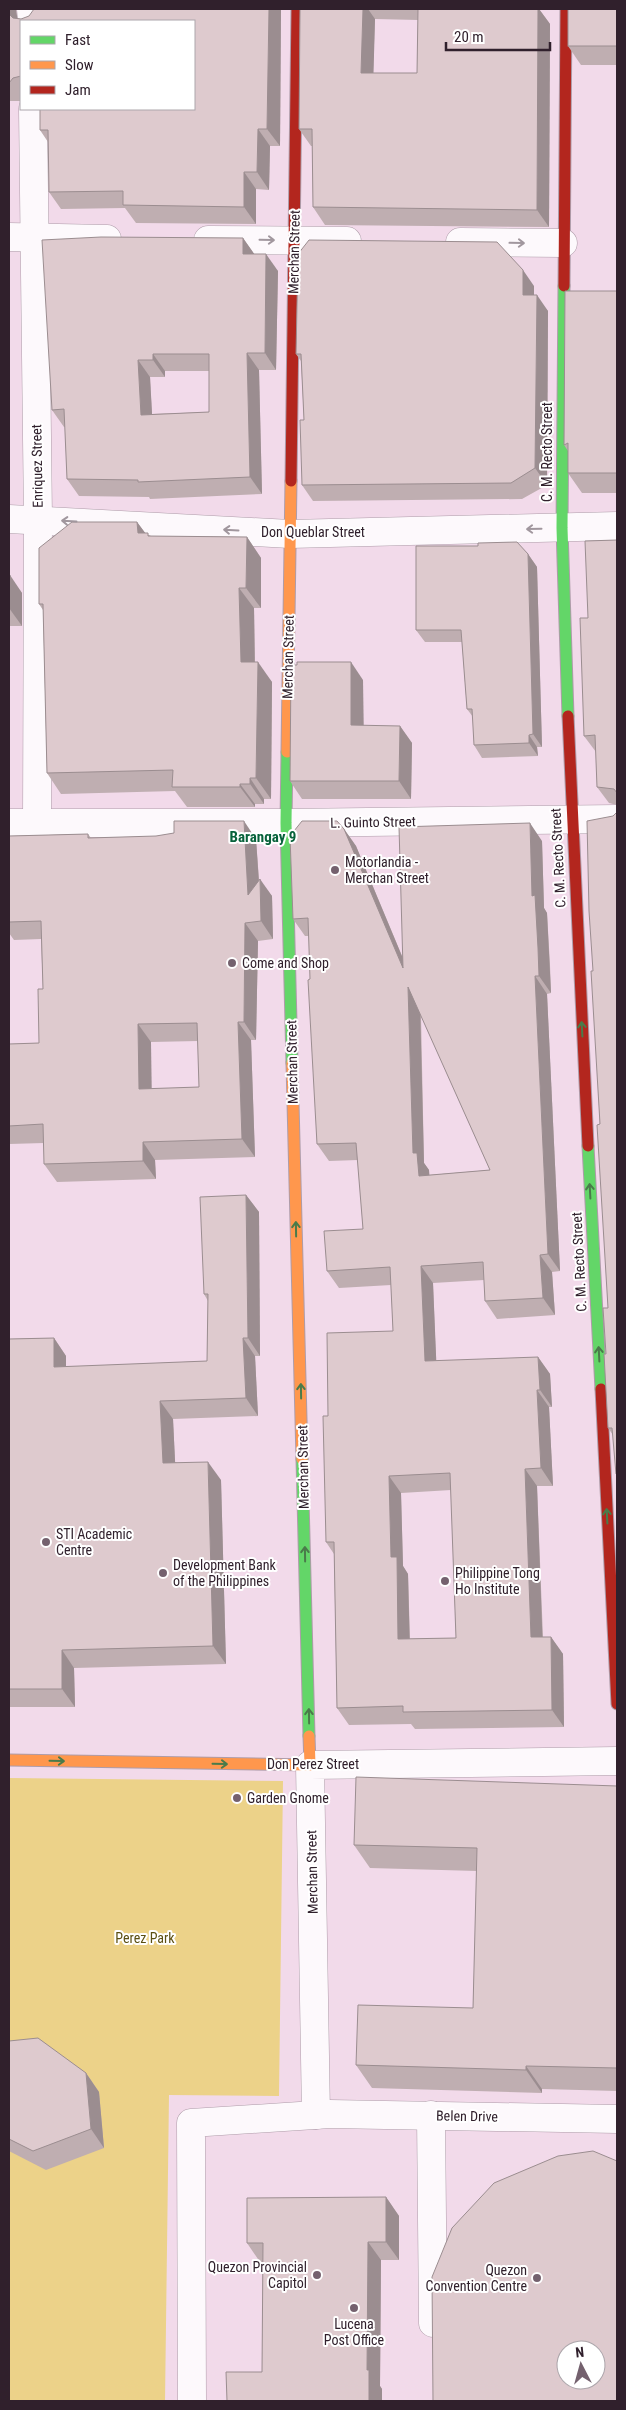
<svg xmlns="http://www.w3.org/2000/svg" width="626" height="2410" font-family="'Roboto Condensed',sans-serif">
  <rect width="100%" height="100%" fill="#f2daea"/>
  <polygon fill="#ecd289" points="9,1778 283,1781 279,2096 169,2095 165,2401 9,2401"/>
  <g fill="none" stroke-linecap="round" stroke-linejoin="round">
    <g stroke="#ae9ca9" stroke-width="29">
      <g id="street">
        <polyline points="31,9 32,21"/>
        <polyline points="33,109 38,519 37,823"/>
        <polyline points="9,237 107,239"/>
        <polyline points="208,240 347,241"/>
        <polyline points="460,242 563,243"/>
        <polyline points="9,519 290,534 617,526"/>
        <polyline points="9,823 286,823 617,819"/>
        <polyline points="316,2115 310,1765 617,1761"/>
        <polyline points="431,2115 433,2323"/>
        <polyline points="192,2401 191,2123 330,2114 617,2119"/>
      </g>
    </g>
    <g stroke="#ae9ca9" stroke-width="13">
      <g id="fast">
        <polyline points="564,286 562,528 568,716"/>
        <polyline points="287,752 286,823 292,1063"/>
        <polyline points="588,1146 601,1389"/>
        <polyline points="302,1459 309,1736"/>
      </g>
    </g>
    <g stroke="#ae9ca9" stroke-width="13">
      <g id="slow">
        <polyline points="287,752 291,481"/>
        <polyline points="292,1063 302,1459"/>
        <polyline points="9,1760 310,1765 309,1736"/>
      </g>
    </g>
    <g stroke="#ae9ca9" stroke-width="13">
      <g id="jam">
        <polyline points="564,286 566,9"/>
        <polyline points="291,481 297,9"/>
        <polyline points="568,716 588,1146"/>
        <polyline points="601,1389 617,1704"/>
      </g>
    </g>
    <use href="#street" stroke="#fdf9fc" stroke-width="28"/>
    <use href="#fast" stroke="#63d668" stroke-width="11"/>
    <use href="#slow" stroke="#ff974d" stroke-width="11"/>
    <use href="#jam" stroke="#b3261e" stroke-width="11"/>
  </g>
  <g fill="#bfaeb1" fill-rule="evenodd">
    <polygon points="9,9 15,10 17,18 21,19 281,9 280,146 270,146 269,190 256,189 256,224 136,223 125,208 61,209 49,192 48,142 40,130 194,109 21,21 21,99 20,101 9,101"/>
    <path d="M300,9H539L550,24L549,227L325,225L313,207L312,146H311L299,129ZM375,19L418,20L417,73H373Z"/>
    <polygon points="617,9 617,65 581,65 568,46"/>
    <path d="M243,238L254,254L278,271L276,370H259L262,494L150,499L149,497L79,496L67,479L65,427H64L52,410ZM165,371H209V412L152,414L150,377H165Z"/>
    <polygon points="534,286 534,295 548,311 547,485 522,499 313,501 302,485 304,420 301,361 296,354"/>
    <polygon points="617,291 617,493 582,493 568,473 568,451 564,445"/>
    <polygon points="137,522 145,533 151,536 247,537 261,558 261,608 254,608 255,662 272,682 271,799 264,799 264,804 255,804 255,807 187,807 175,791 61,794 47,773 43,610 39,604"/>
    <polygon points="617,540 617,805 609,803 597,787 596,752 584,736 588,618"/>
    <polygon points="528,554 537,567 542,747 537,747 538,756 482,758 474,745 473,717 467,709 462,642 425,642 416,630"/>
    <polygon points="9,576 22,593 22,626 9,626"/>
    <polygon points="363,680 363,726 400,726 412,743 411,799 302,799 290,781"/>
    <polygon points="617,812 617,1477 616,1474 613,1435 608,1428 606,1354 608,1308 593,971 613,816"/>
    <path d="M344,829L356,846L402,956L542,841L544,908L547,913L550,965L551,993L547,994L560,1271L552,1272L555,1315L497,1319L485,1301L484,1280L433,1283L436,1361L538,1357L550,1374L552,1407H549L553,1486H537L543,1637H551L563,1654L564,1727L415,1729L411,1724L349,1725L337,1708L334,1554L326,1542L328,1416L393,1331L391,1285L339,1288L327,1271L363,1229L358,1160L329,1161L317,1144L309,936H305L293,919ZM421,1015L490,1170L429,1175V1170L424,1163ZM451,1490L456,1638L410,1639L408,1574L403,1566L401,1493Z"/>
    <path d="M88,834L91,838L256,839L259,880L272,896L273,939L258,941L256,1040H251L255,1157L155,1160L156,1179L57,1182L44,1164V1143L9,1144V1044L39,1043L43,989L41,939L14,940L9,933V836ZM198,1041L199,1087L151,1089V1042Z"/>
    <polygon points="246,1195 259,1212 260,1356 255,1356 258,1416 173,1419 175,1462 221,1480 226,1664 74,1668 75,1707 9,1707 9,1339 54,1338 66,1356 66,1367 207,1361 208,1301 204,1294"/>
    <polygon points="617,1786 617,2091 542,2089 542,2093 372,2088 356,2065 473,2008 477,1871 370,1868 354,1845"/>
    <polygon points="9,2041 86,2073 99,2092 104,2148 46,2170 9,2151"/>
    <polygon points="386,2197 399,2216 399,2260 381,2260 380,2386 382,2389 382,2401 227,2401 262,2372 263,2262 260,2262 247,2243"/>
  </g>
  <g fill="#9b8d90">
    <polygon points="9,9 16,9 19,29 9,15"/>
    <polygon points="269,9 281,9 280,146 267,129"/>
    <polygon points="363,9 368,9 375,19 373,91 361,73"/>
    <polygon points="538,9 539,9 550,24 549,227 537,210"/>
    <polygon points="258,129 270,146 269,190 257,172"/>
    <polygon points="244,172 256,189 256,224 244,207"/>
    <polygon points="243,238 255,255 243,254"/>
    <polygon points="266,254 278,271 276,370 265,353"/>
    <polygon points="523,270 534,286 534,311 523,295"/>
    <polygon points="537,295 548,311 547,485 535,468"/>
    <polygon points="247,353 259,370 262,494 250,477"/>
    <polygon points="153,354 165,371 165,377 153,360"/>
    <polygon points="138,360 150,377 153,432 141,415"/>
    <polygon points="9,405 10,431 9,430"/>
    <polygon points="137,522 152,542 138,533"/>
    <polygon points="247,537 261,558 261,608 246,588"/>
    <polygon points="528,554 537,567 542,747 533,734"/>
    <polygon points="10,575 22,593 22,626 9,608"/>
    <polygon points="239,588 254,608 255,682 241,662"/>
    <polygon points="258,662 272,682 271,799 256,778"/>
    <polygon points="351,662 363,680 364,743 351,725"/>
    <polygon points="400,726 412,743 411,799 399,781"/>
    <polygon points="529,735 537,747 538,756 529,743"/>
    <polygon points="250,778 264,799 264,804 250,784"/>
    <polygon points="240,784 255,804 255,807 240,787"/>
    <polygon points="244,821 256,839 261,913 248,895"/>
    <polygon points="530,823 542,841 544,908 547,913 551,993 539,976 532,896"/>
    <polygon points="344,829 356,846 414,985 403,968"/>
    <polygon points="260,879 272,896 273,939 261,921"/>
    <polygon points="245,923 258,941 256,1040 244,1022"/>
    <polygon points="535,976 547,994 560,1271 548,1254"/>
    <polygon points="408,987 420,1004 424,1163 429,1170 431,1193 419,1176 413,1153"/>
    <polygon points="238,1022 251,1040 255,1157 242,1139"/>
    <polygon points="138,1024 151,1042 152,1107 139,1089"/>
    <polygon points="143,1142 155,1160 156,1179 143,1161"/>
    <polygon points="246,1195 259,1212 260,1356 248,1338"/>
    <polygon points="540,1255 552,1272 555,1315 543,1298"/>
    <polygon points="421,1266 433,1283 437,1378 425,1361"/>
    <polygon points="54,1338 66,1356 66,1385 54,1367"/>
    <polygon points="243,1338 255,1356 258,1416 246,1398"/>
    <polygon points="538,1357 550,1374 552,1407 540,1390"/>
    <polygon points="537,1390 549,1407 553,1486 541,1468"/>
    <polygon points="160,1401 173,1419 176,1481 163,1463"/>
    <polygon points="208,1462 221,1480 226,1664 213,1646"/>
    <polygon points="525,1469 537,1486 543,1654 531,1637"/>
    <polygon points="389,1476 401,1493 403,1566 408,1574 410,1656 398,1639 391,1557"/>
    <polygon points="551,1637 563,1654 564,1727 552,1710"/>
    <polygon points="62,1650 74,1668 75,1707 62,1689"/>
    <polygon points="526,2066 542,2089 542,2093 526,2070"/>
    <polygon points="86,2073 99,2092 104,2148 91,2129"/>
    <polygon points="386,2197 399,2216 399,2260 386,2242"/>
    <polygon points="368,2242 381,2260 380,2386 382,2389 382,2401 369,2401 367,2370"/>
  </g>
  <g fill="#decace" stroke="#9b8d90" fill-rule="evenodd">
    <polygon points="34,9 269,9 267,129 258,129 257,172 244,172 244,207 123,205 123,191 49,192 48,130 40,130 40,109 194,109 194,21 21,21 21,76 13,78 9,83 9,14 13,18 21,19 29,16"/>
    <polygon points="300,9 363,9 361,73 417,73 418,9 538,9 537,210 313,207 312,129 299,129"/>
    <rect x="568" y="9" width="49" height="37"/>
    <path d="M101,237L243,238V254H266L265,353H247L250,477L138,482V480L67,479L64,409L52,410L42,240ZM153,354H209V412L141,415L138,360H153Z"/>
    <polygon points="309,240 497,242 523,270 523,295 537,295 535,468 511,483 302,485 300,420 304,420 301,354 296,354 298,254"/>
    <polygon points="565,291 617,291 617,473 568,473 568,443 564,445"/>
    <polygon points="72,522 137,522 138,533 148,533 148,536 247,537 246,588 239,588 241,662 258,662 256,778 250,778 250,784 240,784 240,787 172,787 173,770 47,773 43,604 39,604 39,548"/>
    <polygon points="617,540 617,793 614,789 597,787 595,735 584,736 580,618 588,618 585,541"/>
    <polygon points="517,542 528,554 533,734 529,735 529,743 474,745 472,709 467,709 461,630 416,630 416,546 478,546 478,543"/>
    <polygon points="10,575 9,608 9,576"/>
    <polygon points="297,662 351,662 351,725 400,726 399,781 290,781 291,665 297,665"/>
    <polygon points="617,812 617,1474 616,1474 612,1428 608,1428 604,1354 606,1354 603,1308 608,1308 597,1125 600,1124 591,971 593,971 589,911 587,821 613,816"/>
    <path d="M174,821H244L248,895L260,879L261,921L245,923L244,1022H238L242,1139L143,1142V1161L44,1164L43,1124L9,1126V1044L39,1043L38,989H43L41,921L9,922V836L88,834V838L156,836L174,833ZM197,1023L199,1087L139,1089L138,1024Z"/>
    <path d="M302,821H337L344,829L403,968L399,827L530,823L532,896L535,895L538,948L539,976H535L548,1254L540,1255L543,1298L485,1301L483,1262L421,1266L425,1361L538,1357L540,1390H537L541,1468L525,1469L531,1637H551L552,1710L403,1712V1706L337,1708L334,1542H326L323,1416H328L327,1333L393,1331L390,1267L327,1271L324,1231L363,1229L356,1143L317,1144L308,980L310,979L308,918L293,919L290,836ZM408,987L490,1170L419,1176L417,1153H413ZM450,1473L456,1638L398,1639L397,1557H391L389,1476Z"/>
    <polygon points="246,1195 248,1338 243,1338 246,1398 160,1401 163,1463 208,1462 213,1646 62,1650 62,1689 9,1689 9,1339 54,1338 54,1367 207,1361 208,1294 204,1294 200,1197"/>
    <polygon points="356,1777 617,1786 617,2068 526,2066 526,2070 356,2065 358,2005 473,2008 477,1848 354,1845"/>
    <polygon points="38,2038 86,2073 91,2129 33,2151 9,2139 9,2041"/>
    <path d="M593,2151L617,2161V2401H433L432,2277L452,2228L494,2183L558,2156ZM566,2350H596V2380H566Z"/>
    <polygon points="386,2197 386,2242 368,2242 367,2370 369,2370 369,2401 227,2401 226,2372 262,2372 263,2243 247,2243 247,2198"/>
  </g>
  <defs><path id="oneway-shaft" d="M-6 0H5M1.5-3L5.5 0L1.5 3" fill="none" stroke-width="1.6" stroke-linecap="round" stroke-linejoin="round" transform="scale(1.25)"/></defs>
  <g stroke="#a1979e">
    <use href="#oneway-shaft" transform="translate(267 240) rotate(1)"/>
    <use href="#oneway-shaft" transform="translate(517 243) rotate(1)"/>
    <use href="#oneway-shaft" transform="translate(69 521) rotate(-177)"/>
    <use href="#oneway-shaft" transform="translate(534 529) rotate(179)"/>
    <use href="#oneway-shaft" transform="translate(231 530) rotate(-177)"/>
  </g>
  <g stroke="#4a7b4a">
    <use href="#oneway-shaft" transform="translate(582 1029) rotate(-93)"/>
    <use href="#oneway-shaft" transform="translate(590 1191) rotate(-93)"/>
    <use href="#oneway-shaft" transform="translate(296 1229) rotate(-91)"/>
    <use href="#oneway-shaft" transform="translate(599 1354) rotate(-93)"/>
    <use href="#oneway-shaft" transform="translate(301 1391) rotate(-91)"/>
    <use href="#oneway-shaft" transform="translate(607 1516) rotate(-93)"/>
    <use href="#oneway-shaft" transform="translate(305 1554) rotate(-91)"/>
    <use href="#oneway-shaft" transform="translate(309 1716) rotate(-91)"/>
    <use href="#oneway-shaft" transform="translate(57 1761) rotate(1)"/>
    <use href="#oneway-shaft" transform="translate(220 1764) rotate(1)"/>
  </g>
  <g fill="#74616e" stroke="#fff" stroke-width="2">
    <circle cx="335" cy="870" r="5"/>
    <circle cx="232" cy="963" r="5"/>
    <circle cx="46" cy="1542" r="5"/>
    <circle cx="163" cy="1573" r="5"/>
    <circle cx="445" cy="1581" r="5"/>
    <circle cx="237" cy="1798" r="5"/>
    <circle cx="317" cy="2275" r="5"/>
    <circle cx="537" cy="2278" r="5"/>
    <circle cx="354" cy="2308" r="5"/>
  </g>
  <g text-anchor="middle" stroke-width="4" stroke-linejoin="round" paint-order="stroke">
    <g font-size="14" fill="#30202c" stroke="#fff">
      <text transform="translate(294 252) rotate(-89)" y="5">Merchan Street</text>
      <text transform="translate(547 452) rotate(-90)" y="5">C. M. Recto Street</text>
      <text transform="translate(37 466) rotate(-91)" y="5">Enriquez Street</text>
      <text x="313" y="537">Don Queblar Street</text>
      <text transform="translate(288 657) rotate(-89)" y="5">Merchan Street</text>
      <text transform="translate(373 822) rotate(-1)" y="5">L. Guinto Street</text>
      <text transform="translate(558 858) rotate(-93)" y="5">C. M. Recto Street</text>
      <text transform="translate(292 1062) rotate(-91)" y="5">Merchan Street</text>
      <text transform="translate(579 1262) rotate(-93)" y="5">C. M. Recto Street</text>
      <text transform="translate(303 1467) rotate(-91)" y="5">Merchan Street</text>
      <text x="313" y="1769">Don Perez Street</text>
      <text transform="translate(312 1872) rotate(-91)" y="5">Merchan Street</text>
      <text transform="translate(467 2116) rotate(1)" y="5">Belen Drive</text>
    </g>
    <g font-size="14" fill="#30202c" stroke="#fff" text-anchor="start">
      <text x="345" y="867">Motorlandia -<tspan x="345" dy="16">Merchan Street</tspan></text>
      <text x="242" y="968">Come and Shop</text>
      <text x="56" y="1539">STI Academic<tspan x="56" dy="16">Centre</tspan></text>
      <text x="173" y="1570">Development Bank<tspan x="173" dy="16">of the Philippines</tspan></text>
      <text x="455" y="1578">Philippine Tong<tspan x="455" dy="16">Ho Institute</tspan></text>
      <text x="247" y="1803">Garden Gnome</text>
      <text x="307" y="2272" text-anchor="end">Quezon Provincial<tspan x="307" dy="16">Capitol</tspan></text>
      <text x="527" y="2275" text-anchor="end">Quezon<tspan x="527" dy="16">Convention Centre</tspan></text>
      <text x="354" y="2329" text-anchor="middle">Lucena<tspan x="354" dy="16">Post Office</tspan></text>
    </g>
    <g font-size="14" fill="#5b4f12" stroke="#fff">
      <text x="145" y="1943">Perez Park</text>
    </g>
    <g font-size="15" font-weight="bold" fill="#08623b" stroke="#fff">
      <text x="263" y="842">Barangay 9</text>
    </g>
  </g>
  <rect width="626" height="2410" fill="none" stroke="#30202c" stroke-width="20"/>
  <rect x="20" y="20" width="175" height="90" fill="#ffffff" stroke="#aca6ab"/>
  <rect x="30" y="36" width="25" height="8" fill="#63d668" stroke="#aca6ab"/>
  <text x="65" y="45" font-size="15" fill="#30202c">Fast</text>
  <rect x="30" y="61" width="25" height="8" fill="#ff974d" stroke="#aca6ab"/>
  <text x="65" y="70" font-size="15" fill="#30202c">Slow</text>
  <rect x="30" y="86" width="25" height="8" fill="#b3261e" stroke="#aca6ab"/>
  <text x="65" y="95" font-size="15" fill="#30202c">Jam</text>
  <g transform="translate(581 2365) rotate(354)"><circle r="24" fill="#ffffff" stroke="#aca6ab"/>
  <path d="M0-4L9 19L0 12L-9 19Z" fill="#74616e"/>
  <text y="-8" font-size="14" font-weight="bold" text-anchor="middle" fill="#30202c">N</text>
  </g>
  <path d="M446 42v8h104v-8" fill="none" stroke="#30202c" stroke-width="2.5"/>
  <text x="454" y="42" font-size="15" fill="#30202c" stroke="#ffffff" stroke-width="4" paint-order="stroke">20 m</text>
</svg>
